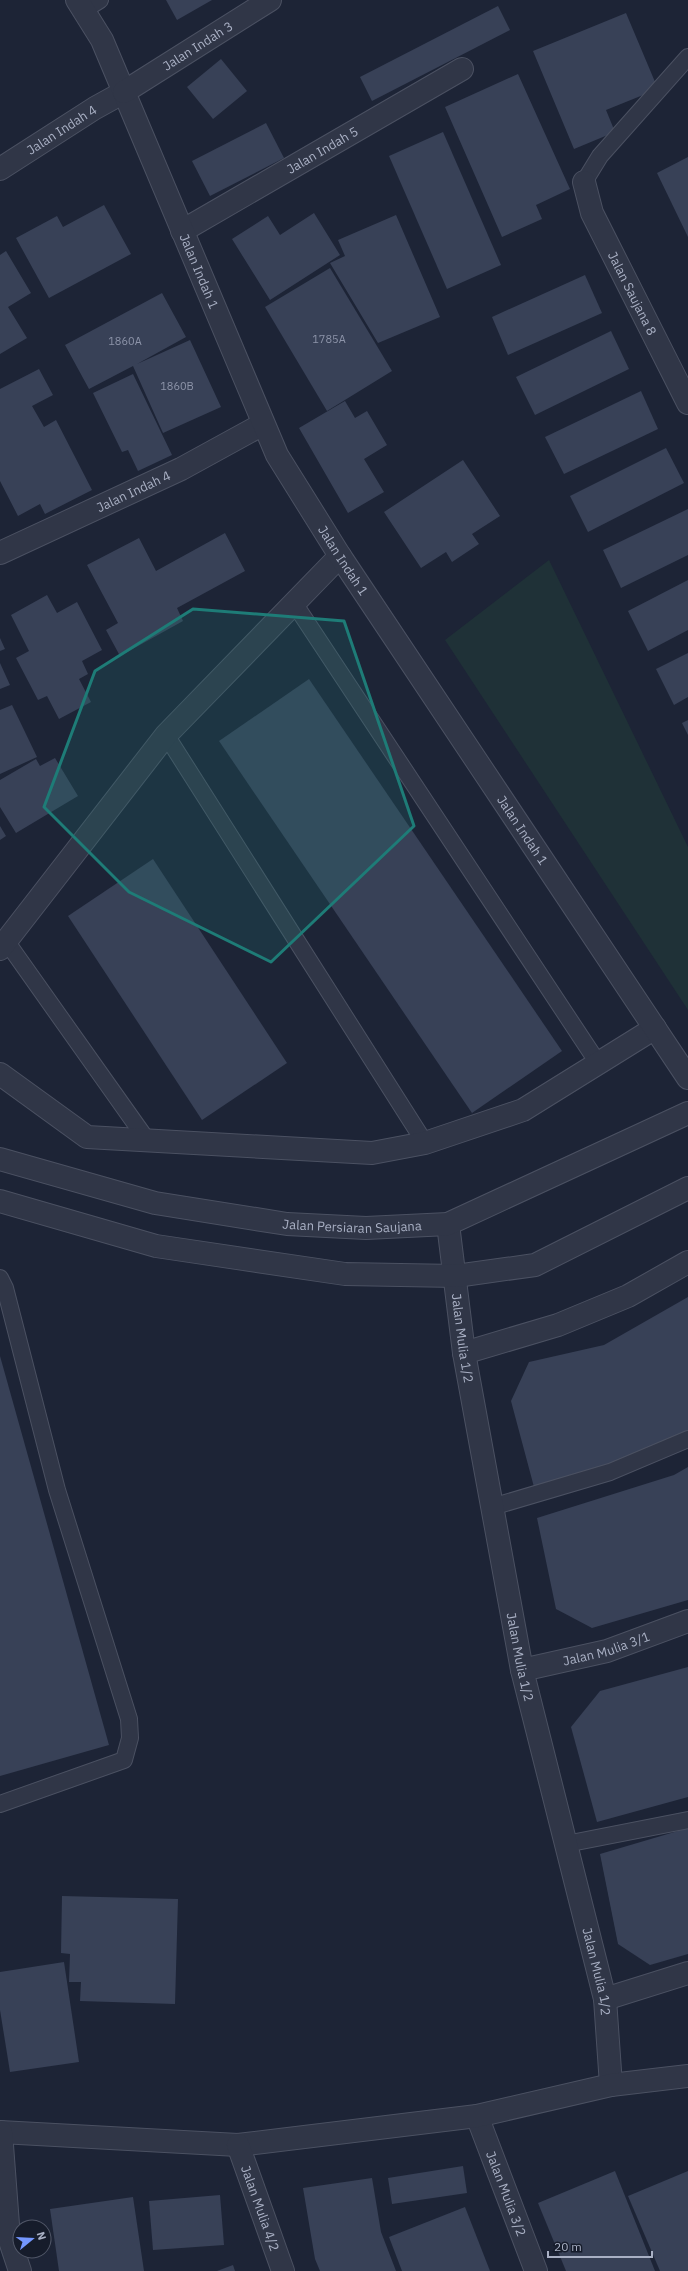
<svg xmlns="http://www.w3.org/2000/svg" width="688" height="2271" font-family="'IBM Plex Sans',sans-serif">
  <rect width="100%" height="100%" fill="#1d2436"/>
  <polygon fill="#1f3137" points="549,560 688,847 688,1010 445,640"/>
  <g fill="#384157">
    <polygon points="166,0 212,0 177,20"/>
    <polygon points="498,6 510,30 372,101 360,77"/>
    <polygon points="626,13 658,89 606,110 615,132 574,149 533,51"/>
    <polygon points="221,59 247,91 213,119 187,87"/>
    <polygon points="518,74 570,189 536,205 542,219 502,237 445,107"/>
    <polygon points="266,123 284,158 210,196 192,161"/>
    <polygon points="443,132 501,265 447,289 389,156"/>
    <polygon points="688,157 688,237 657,173"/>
    <polygon points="104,205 131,254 49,298 16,238 57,216 63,227"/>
    <polygon points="314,213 340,255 270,300 232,239 268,216 280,235"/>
    <polygon points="396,215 440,317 378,343 330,263 345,256 338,240"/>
    <polygon points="6,251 31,293 8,307 27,338 0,354 0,255"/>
    <polygon points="330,268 392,371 327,411 265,307"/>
    <polygon points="585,275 602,313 508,355 492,317"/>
    <polygon points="162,293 186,337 137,364 190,340 221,407 163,433 133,366 89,389 65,345"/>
    <polygon points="611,331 629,369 535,415 516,377"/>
    <polygon points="39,369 53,395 32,406 44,427 56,420 92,490 45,514 40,504 18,516 0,481 0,389"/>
    <polygon points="133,374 172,455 138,471 128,450 122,452 93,393"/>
    <polygon points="641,391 658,429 564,474 545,437"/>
    <polygon points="345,401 355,418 367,411 387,445 364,459 384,492 348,513 299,428"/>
    <polygon points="666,448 684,483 588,532 570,496"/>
    <polygon points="463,460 500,516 472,534 479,544 452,562 446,552 421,568 384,512"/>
    <polygon points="688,509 688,555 621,588 603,550"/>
    <polygon points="225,533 245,571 177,608 183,621 120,656 106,630 118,623 87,565 139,538 156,571"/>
    <polygon points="688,580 688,630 648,651 628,611"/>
    <polygon points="47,595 57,613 77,602 102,650 82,661 88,674 79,679 91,702 59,719 47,696 38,700 16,658 29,651 11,615"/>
    <polygon points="0,638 5,649 0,651"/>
    <polygon points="688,653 688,697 674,705 656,669"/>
    <polygon points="0,663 10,685 0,689"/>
    <polygon points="309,679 562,1051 472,1113 219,741"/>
    <polygon points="12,705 37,757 0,774 0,710"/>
    <polygon points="688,720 688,735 682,723"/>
    <polygon points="55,758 78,796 16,833 0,807 0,780 36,759 40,766"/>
    <polygon points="0,826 6,836 0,840"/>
    <polygon points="153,859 287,1063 202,1120 68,916"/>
    <polygon points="688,1297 688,1435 652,1454 534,1487 511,1401 529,1362 604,1345"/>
    <polygon points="0,1356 109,1745 0,1776"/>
    <polygon points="688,1467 688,1600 592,1628 556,1609 537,1518 674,1475"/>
    <polygon points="688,1667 688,1797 597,1822 571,1727 600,1691"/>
    <polygon points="688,1828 688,1954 650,1965 618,1944 600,1854"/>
    <polygon points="62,1896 178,1899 175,2004 80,2001 81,1982 69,1982 70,1954 61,1953"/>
    <polygon points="64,1962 79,2062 10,2072 0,2010 0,1972"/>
    <polygon points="463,2166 467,2193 392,2204 388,2178"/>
    <polygon points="615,2171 655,2271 566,2271 538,2203"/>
    <polygon points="688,2171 688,2271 660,2271 628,2196"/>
    <polygon points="372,2178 381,2232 396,2271 320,2271 315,2259 303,2188"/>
    <polygon points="220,2195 224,2245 153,2250 149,2201"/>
    <polygon points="133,2197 144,2271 59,2271 50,2209"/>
    <polygon points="465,2207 490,2271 402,2271 389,2237"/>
    <polygon points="233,2265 235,2271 217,2271"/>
  </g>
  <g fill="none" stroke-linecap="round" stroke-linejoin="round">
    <g stroke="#4b5162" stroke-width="18">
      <g id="service">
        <polyline points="84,10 100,0"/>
        <polyline points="584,182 600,156 688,57"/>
        <polyline points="294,603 598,1063"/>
        <polyline points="166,735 425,1143"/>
        <polyline points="6,941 147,1140"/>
        <polyline points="0,1278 5,1288 57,1490 129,1719 130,1738 124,1760 0,1804"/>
        <polyline points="492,1507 610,1472 688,1439"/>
        <polyline points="566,1844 688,1820"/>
      </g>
    </g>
    <g stroke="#4b5162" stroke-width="24">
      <g id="minor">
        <path id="s1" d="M0,169L95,108L124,92"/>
        <path id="s2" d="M584,182L592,213L688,403"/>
        <path id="s3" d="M182,231L462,69"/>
        <path id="s4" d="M0,553L181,469L263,424"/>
        <polyline points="0,949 166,735 340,556"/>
        <polyline points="0,1074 87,1137 372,1153 425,1143 523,1110 655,1028"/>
        <path id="s5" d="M448,1224L464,1353L522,1670L605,1999L611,2085"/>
        <polyline points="464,1353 558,1325 628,1296 688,1262"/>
        <path id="s6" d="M522,1670L607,1651L688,1621"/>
        <polyline points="605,1999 688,1973"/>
        <path id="s7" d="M477,2116L536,2271"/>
        <polyline points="0,2132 238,2145 477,2116 611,2085 688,2076"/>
        <polyline points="1,2132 9,2238 20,2271"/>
        <path id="s8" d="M238,2145L283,2271"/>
      </g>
    </g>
    <g stroke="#4b5162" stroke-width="24">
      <g id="tertiary">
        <path id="s9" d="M77,0L102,40L277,455L340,556L688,1078"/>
        <path id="s10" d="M124,92L270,0"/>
        <path id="s11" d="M0,1159L155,1203L287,1224L366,1228L448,1224L688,1113"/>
        <polyline points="0,1201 156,1246 345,1274 456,1276 535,1265 688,1188"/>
      </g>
    </g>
    <use href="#service" stroke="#303647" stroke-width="16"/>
    <use href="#minor" stroke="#303647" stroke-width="22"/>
    <use href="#tertiary" stroke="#303647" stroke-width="22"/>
  </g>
  <path fill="#1e7c77" fill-opacity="0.2" stroke="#1e7c77" stroke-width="3" stroke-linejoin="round" d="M193,609L344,621L414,826L271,962L129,892L44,807L95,671Z"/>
  <g text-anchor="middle" stroke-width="3" stroke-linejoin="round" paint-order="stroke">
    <g font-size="11" fill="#8d94a9">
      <text x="329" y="343">1785A</text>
      <text x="125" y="345">1860A</text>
      <text x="177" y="390">1860B</text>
    </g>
    <g font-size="13" fill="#a9b0c4" stroke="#161c2b">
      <text dy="5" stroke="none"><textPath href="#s10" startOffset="87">Jalan Indah 3</textPath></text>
      <text dy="5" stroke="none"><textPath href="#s1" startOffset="73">Jalan Indah 4</textPath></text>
      <text dy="5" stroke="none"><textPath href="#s3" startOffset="162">Jalan Indah 5</textPath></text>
      <text dy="5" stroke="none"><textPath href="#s9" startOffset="298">Jalan Indah 1</textPath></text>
      <text dy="5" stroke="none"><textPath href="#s2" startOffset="122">Jalan Saujana 8</textPath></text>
      <text dy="5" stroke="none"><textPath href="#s4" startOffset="147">Jalan Indah 4</textPath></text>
      <text dy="5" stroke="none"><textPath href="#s9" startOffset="622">Jalan Indah 1</textPath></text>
      <text dy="5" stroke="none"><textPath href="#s9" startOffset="946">Jalan Indah 1</textPath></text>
      <text dy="5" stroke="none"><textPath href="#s11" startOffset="360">Jalan Persiaran Saujana</textPath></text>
      <text dy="5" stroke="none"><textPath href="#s5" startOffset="115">Jalan Mulia 1/2</textPath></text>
      <text dy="5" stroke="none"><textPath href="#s6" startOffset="87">Jalan Mulia 3/1</textPath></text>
      <text dy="5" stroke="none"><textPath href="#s5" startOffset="439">Jalan Mulia 1/2</textPath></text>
      <text dy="5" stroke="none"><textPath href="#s5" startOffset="763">Jalan Mulia 1/2</textPath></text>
      <text dy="5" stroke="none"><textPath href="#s7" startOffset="83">Jalan Mulia 3/2</textPath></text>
      <text dy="5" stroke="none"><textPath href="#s8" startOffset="67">Jalan Mulia 4/2</textPath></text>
    </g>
  </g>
  <g transform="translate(32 2239) rotate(72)"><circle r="19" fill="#161c2b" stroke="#515768"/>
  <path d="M0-3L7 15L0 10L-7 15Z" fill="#7497ff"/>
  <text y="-6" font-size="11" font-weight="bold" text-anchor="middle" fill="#a9b0c4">N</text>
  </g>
  <path d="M548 2251v6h104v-6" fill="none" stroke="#a9b0c4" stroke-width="2"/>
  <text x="554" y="2251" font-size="12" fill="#a9b0c4" stroke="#161c2b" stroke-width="3" paint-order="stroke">20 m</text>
</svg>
